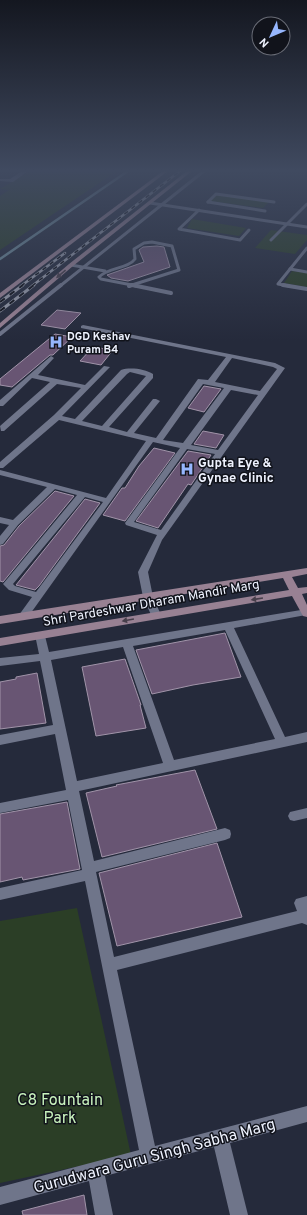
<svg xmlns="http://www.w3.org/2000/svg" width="307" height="1215" font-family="Overpass,sans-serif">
  <rect width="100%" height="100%" fill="#252a3b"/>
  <g fill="#2b3e26">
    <polygon points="30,171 117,171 0,250 0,196 9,190 0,189"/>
    <polygon points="215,193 270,201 263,208 210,201"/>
    <polygon points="192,219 246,228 239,236 187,228"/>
    <polygon points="271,230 307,235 307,240 295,254 255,248"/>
    <polygon points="292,271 307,273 307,287 284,283"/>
    <polygon points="77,908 131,1155 0,1183 0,921"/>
  </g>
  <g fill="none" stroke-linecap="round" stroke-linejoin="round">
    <polyline stroke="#6f8d9b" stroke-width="2.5" points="0,259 128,171"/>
  </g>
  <g fill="#685573" stroke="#a194a9">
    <polygon points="157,246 164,247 170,267 128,281 111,278 107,275 144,262 139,250 143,247"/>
    <polygon points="57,310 81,313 65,329 41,325"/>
    <polygon points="55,334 72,337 53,355 50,355 12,387 0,385 0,379"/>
    <polygon points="93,347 113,350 101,365 80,361"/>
    <polygon points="204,386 221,389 204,412 188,408"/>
    <polygon points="203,431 224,435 216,448 194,444"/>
    <polygon points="154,448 175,453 125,521 103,515 122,488 125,488 139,466"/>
    <polygon points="188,451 211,455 191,485 188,484 158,528 136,521"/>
    <polygon points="55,491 74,496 3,582 0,581 0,546 4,545 19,526"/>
    <polygon points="85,499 100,503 39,586 35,590 16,585"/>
    <polygon points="225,633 241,677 193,685 152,694 136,650"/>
    <polygon points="125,659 141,705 140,705 146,728 96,736 82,667"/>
    <polygon points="37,673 46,723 0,729 0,682 16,679 16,677"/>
    <polygon points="195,770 217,829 102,857 86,793 117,786 116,785"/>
    <polygon points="67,802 80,869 23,880 22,877 0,882 0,814"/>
    <polygon points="217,843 242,917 117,946 99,873"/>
    <polygon points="84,1195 87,1215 23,1215 22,1211"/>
  </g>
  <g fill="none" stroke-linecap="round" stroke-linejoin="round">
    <g stroke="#6f758a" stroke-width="3">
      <polyline points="208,202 216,194 274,202"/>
      <polyline points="208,202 265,211"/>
      <polyline points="150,203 307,227"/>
      <polyline points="199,210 179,229 240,240 249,230"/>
      <polyline points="271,240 307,204"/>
      <path d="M152,242L172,246L179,270L132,285L101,279L99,277C109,267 128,269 135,259L134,249L144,243Z"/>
      <polyline points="71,265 105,271"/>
      <polyline points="290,269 307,272"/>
      <polyline points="132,285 136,286"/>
      <polyline points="60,286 204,171"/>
      <polyline points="129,286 132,285"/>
      <polyline points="289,286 278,284 307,248"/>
    </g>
    <g stroke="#6f758a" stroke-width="4">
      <polyline points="132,285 171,293"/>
      <polyline points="283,285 307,289"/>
      <polyline points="129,286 132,285"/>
      <polyline points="0,334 61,285"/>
    </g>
    <g fill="#6f758a" fill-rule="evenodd">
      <polygon points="22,171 28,171 13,182 0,181 0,179 10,179"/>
      <path d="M83,325L275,363L285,368L162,540L148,572L153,597L161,615L156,618L152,617L143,597L138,572L157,535L126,525L125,523L180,448L153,442L28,617H20L19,615L32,597L9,590L3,584L77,495L55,489L18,525L3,544L0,545V536L9,525L0,523V517L13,520L47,487L0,475V470L106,498L146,441L59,420L3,468H0V462L54,415L81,388L57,384L4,431H1L0,426L50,382L32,378L3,406H0V400L51,356L54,358L38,375L85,385L104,366L110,367L62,416L75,419L121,370C130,367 145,369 153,374V378L109,427L127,432L153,399H156L160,401L134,433L156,438L198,379L208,380L226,357L81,328V326ZM232,358L273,367L277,369L260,391L215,382ZM130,372L146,376L102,426L82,421L127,374ZM203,384L224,388L183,443L163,440ZM231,390L258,395L218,450L191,445ZM187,449L215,454L161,530L134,522ZM85,497L103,502L36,592L15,586L13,584Z"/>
      <path d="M307,609L306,615L234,628L285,737L307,732V742L79,791L94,861L225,828L230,830L231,834L230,838L225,840L96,872L114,957L297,911L294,903L296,899L307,896V925L302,923L117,970L155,1146L307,1106V1122L230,1143L248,1215H230L214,1147L105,1176L113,1215H95L89,1181L0,1205V1187L139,1150L85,881L0,900V888L82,870L68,800L0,813V803L66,790L55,734L0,745V735L53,725L40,661L0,666V658L39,654L35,635L36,632H44L49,652ZM225,630L275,739L174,760L133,646ZM123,647L163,763L77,781L51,660Z"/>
      <polygon points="307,808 307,818 294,821 290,820 288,816 290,812"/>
    </g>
    <g fill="#988193" fill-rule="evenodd">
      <polygon points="163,171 168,171 0,298 0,293"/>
      <polygon points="187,171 192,171 73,266 0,328 0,323 69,264"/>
      <polygon points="307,568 307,574 292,577 298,588 307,587 307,593 302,594 307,605 307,617 303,616 292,596 0,646 0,638 289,590 283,578 0,624 0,616"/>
    </g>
    <g stroke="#9498a6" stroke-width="2.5">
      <g id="rail-far1">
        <polyline points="21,286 65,253"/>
        <polyline points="32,286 180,171"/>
      </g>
    </g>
    <g stroke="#9498a6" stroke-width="3">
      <g id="rail">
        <polyline points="0,302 23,285"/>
        <polyline points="0,311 34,285"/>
      </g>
    </g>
    <use href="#rail-far1" stroke="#11131b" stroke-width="1.5" stroke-dasharray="4.5" stroke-linecap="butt"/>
    <use href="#rail" stroke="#11131b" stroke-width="2" stroke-dasharray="6" stroke-linecap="butt"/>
  </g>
  <defs><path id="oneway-solid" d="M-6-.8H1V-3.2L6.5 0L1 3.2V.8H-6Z"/></defs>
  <g fill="#473f4b">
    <use href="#oneway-solid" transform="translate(61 274) rotate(140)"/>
    <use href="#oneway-solid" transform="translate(257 599) rotate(171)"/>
    <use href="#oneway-solid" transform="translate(128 620) rotate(170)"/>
  </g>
  <linearGradient id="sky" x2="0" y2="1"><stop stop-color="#141720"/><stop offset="0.5" stop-color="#404a60"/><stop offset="1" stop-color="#404a60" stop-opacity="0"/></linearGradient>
  <rect width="307" height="341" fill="url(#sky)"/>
  <defs>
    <g id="hospital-bare" transform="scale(1.08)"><path d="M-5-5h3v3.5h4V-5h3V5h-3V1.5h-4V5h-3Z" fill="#96b6fd" stroke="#11131b" stroke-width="2.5" paint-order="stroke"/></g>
  </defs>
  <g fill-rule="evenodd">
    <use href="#hospital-bare" x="56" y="342"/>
    <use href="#hospital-bare" x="187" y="469"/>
  </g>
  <g text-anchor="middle" stroke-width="3" stroke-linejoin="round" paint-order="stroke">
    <g font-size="11" font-weight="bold" fill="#eef2fe" stroke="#11131b" text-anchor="start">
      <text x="67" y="340">DGD Keshav<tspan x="67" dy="13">Puram B4</tspan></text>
    </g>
    <g font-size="13" font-weight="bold" fill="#eef2fe" stroke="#11131b" text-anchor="start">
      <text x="198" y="467">Gupta Eye &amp;<tspan x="198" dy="15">Gynae Clinic</tspan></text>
    </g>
    <g font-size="13" fill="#eef2fe" stroke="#11131b">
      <text transform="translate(151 602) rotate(-10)" y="5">Shri Pardeshwar Dharam Mandir Marg</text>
    </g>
    <g font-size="16" fill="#c8f2bd" stroke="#11131b">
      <text x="60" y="1105">C8 Fountain<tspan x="60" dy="18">Park</tspan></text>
    </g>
    <g font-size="16" fill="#eef2fe" stroke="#11131b">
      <text transform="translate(154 1155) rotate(-15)" y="6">Gurudwara Guru Singh Sabha Marg</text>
    </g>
  </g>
  <g transform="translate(271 36) rotate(226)"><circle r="19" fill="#11131b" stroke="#696c76"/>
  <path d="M0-3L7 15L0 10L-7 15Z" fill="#96b6fd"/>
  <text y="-6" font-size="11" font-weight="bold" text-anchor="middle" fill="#eef2fe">N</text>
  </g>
</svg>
